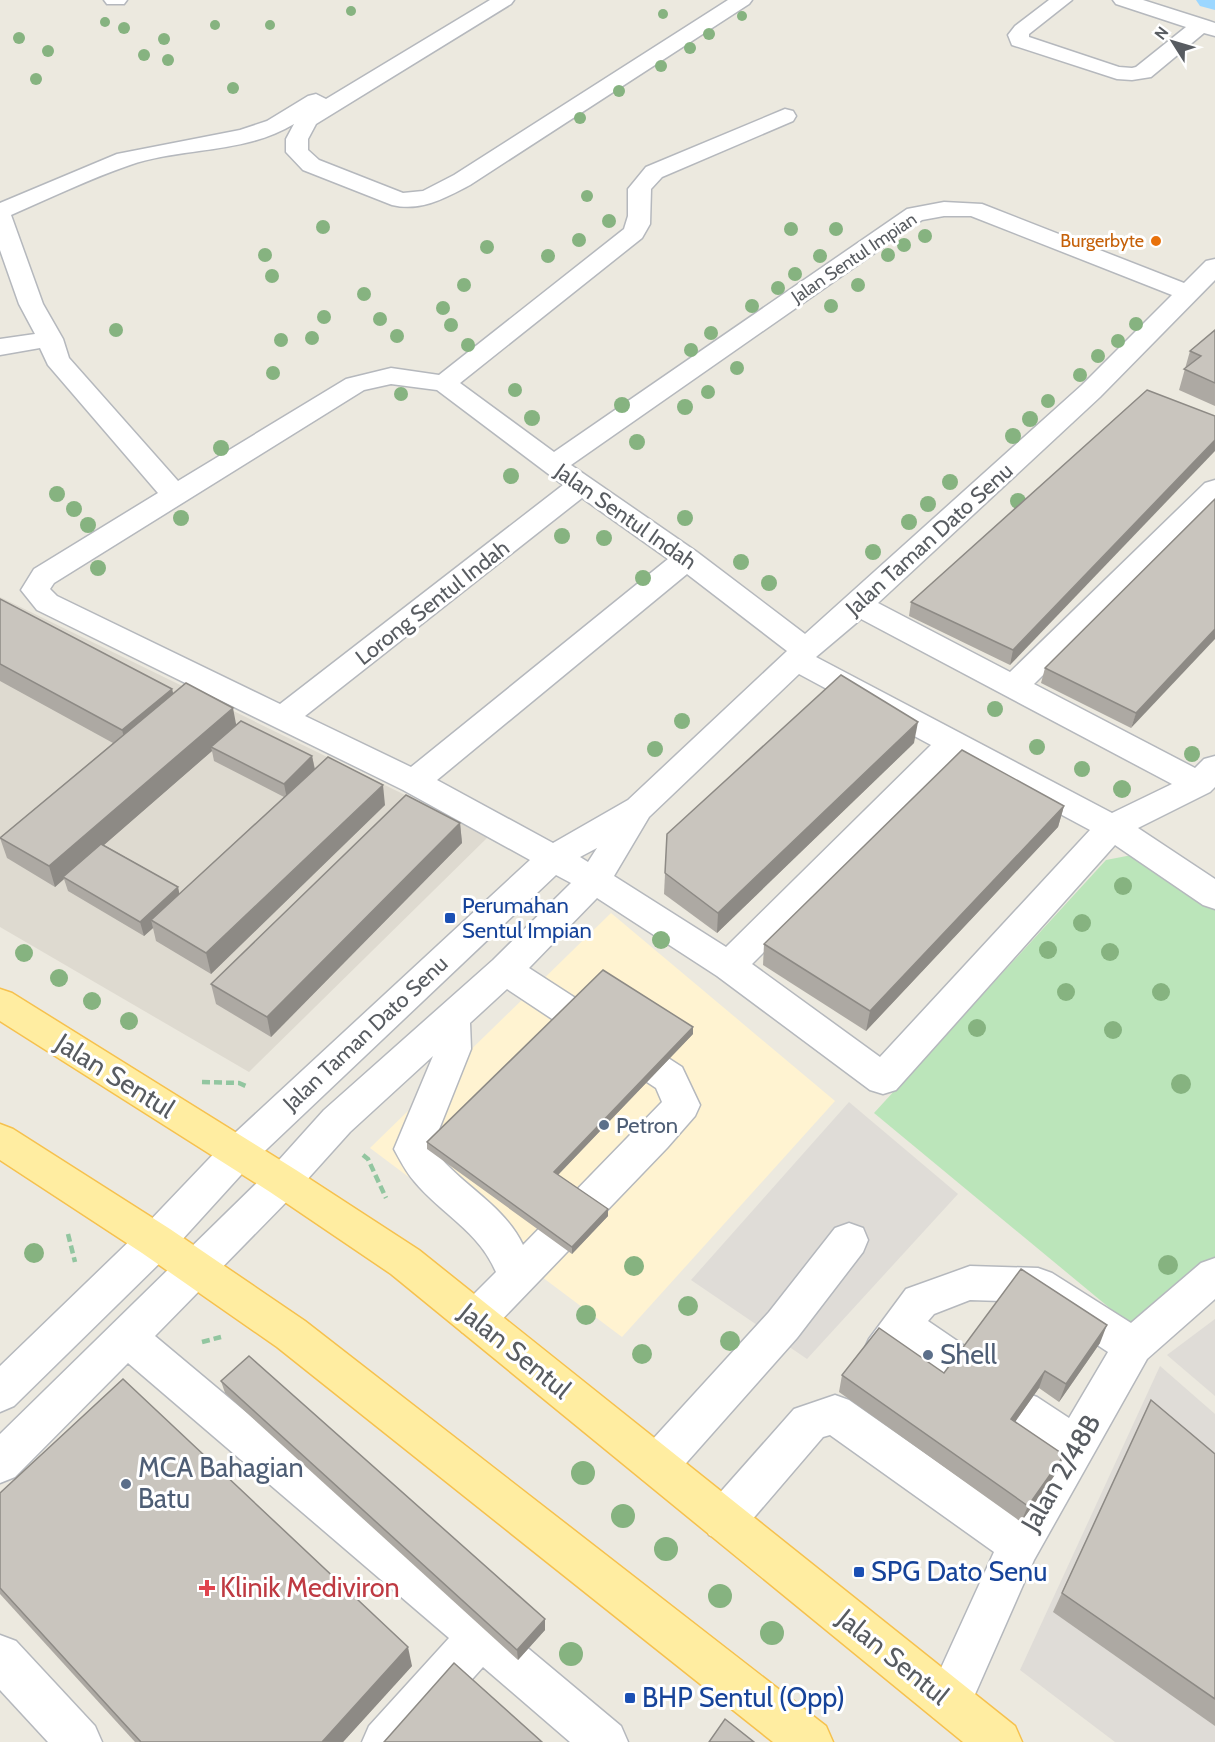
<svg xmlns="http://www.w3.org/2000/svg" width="1215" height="1742" font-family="Cabin,sans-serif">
  <rect width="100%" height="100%" fill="#ece9df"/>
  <polygon fill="#fff3d1" points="611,913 835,1101 622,1337 370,1148"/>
  <g fill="#dfdcd7">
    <polygon points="849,1102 958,1194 807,1359 691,1280"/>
    <polygon points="1215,1319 1215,1396 1167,1355"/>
    <polygon points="1160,1366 1215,1414 1215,1742 1115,1742 1020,1670"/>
  </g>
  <polygon fill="#dedad0" points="0,597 489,836 249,1072 0,927"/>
  <polygon fill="#bbe5ba" points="1137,854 1215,910 1215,1260 1129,1324 874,1113 1106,860"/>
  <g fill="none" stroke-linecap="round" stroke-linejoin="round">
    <polygon fill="#9cd7ff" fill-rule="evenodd" points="1196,0 1215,0 1215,10 1200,6"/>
    <g stroke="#b5b8bd" stroke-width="3">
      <g id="minor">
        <polygon points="104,0 127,0 124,4 107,4"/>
        <path d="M490,0H514L511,4L316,124L308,139V150L319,160L403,193L423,191L454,175L728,0H752L749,4L470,185C445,198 421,212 392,205L303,170L286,152V139L294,124C245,154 183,147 130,165C89,179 50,198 11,215L43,304L63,339L69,358L178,481L346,379L391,368L439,375L624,229L628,216V189L646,167L785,109L793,111L796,116L793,121L662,177L651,189L650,224L642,238L460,383L554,452L907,209L944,202L982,204L1184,283L1206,261L1215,259V280L1100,397L878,603L1010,672L1205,483L1215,480V505L1034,684L1195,768L1204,759L1215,756V787L1210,792L1138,828L1215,879V909L1203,905L1115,845L896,1090L883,1094L870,1090L717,976L597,898L529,968L682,1067L700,1105L695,1116L667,1148L490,1332L476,1337L462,1332L456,1319L462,1306L496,1272C478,1230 441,1214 414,1181C406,1172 400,1160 394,1149L433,1056L350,1132L296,1192L155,1336L621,1726L628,1742H570L483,1667L416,1742H362L369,1726L449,1638L128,1363L15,1477L0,1483V1434L270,1170L324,1110L493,960L571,883L556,875L250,1165L170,1253L14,1406L0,1412V1366L142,1229L224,1143L530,860L403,790L37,610L21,590L34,569L158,493L48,365L40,348L0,355V339L35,334L19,304L0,250V203L117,154L240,130L267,121L308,96L316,94L326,99ZM944,216H971L1172,295L1082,385L805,634L697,552L571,465L922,220ZM391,384L437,390L563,485L280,704L57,596L50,589L54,583L364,390ZM582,498L668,559L411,767L305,716ZM687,574L787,651L628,800L553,843L437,780ZM861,619L1172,784L1112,813L816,657ZM799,674L931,745L726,947L614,876L649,817ZM956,758L1090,830L880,1057L752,964ZM597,848L588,862L580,857ZM507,989L656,1088L662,1102L523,1245C503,1203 458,1184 432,1147L471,1049L470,1023Z"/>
        <polygon points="1049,0 1072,0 1029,34 1029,37 1119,67 1132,68 1136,67 1186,27 1116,4 1113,0 1143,0 1209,21 1215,23 1215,36 1204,33 1151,77 1132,80 1117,79 1012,45 1008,35 1015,26"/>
        <polygon points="849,1223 863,1228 868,1240 863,1252 797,1338 672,1479 657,1485 642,1479 636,1465 642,1451 769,1312 835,1228"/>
        <polygon points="1215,1258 1215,1299 1147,1359 1034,1560 965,1717 949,1724 933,1717 926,1701 994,1552 830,1435 823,1437 739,1535 724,1541 709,1535 703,1520 709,1505 794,1409 835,1395 849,1400 1013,1515 1049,1452 1009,1425 1003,1411 1009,1397 1023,1392 1037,1397 1069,1418 1108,1352 1032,1302 970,1300 934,1314 928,1321 972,1351 978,1364 972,1377 958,1383 944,1377 907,1352 897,1365 883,1370 869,1365 863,1352 869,1339 906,1289 970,1266 1038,1268 1052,1273 1131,1323 1201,1263"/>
        <polygon points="0,1635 16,1641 95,1726 102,1742 48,1742 0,1690"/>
      </g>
    </g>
    <g stroke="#f6c14e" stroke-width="3">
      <g id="major">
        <polygon points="0,989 12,993 296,1170 419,1250 1015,1726 1022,1742 963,1742 391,1274 270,1192 0,1021"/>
        <polygon points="0,1124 13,1129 170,1229 305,1321 826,1726 833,1742 773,1742 277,1347 142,1253 0,1160"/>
      </g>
    </g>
    <g stroke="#92c6a0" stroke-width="4.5" stroke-dasharray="8 4" stroke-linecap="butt">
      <polyline points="202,1082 239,1083 248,1087"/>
      <polyline points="363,1155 368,1159 386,1198"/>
      <polyline points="68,1234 75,1262"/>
      <polyline points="202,1342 221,1337"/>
    </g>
    <use href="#minor" fill="#fff" fill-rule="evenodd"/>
    <use href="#major" fill="#ffeda1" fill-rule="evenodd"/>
  </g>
  <g fill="#86b380">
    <circle cx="351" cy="11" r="5"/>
    <circle cx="663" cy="14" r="5"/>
    <circle cx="742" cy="16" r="5"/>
    <circle cx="105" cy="22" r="5"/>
    <circle cx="215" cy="25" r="5"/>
    <circle cx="270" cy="25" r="5"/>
    <circle cx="124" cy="28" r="6"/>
    <circle cx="709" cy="34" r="6"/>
    <circle cx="19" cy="38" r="6"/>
    <circle cx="164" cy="39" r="6"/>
    <circle cx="690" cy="48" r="6"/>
    <circle cx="48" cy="51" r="6"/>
    <circle cx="144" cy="55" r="6"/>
    <circle cx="168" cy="60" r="6"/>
    <circle cx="661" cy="66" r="6"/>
    <circle cx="36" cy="79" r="6"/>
    <circle cx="233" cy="88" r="6"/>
    <circle cx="619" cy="91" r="6"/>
    <circle cx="580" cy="118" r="6"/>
    <circle cx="587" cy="196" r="6"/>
    <circle cx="609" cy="221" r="7"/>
    <circle cx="323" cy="227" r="7"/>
    <circle cx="791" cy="229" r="7"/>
    <circle cx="836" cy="229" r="7"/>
    <circle cx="925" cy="236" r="7"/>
    <circle cx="579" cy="240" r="7"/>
    <circle cx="904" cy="245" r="7"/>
    <circle cx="487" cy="247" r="7"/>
    <circle cx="265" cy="255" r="7"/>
    <circle cx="888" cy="255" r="7"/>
    <circle cx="548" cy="256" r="7"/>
    <circle cx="820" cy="256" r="7"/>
    <circle cx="795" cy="274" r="7"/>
    <circle cx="272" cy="276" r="7"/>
    <circle cx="464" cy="285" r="7"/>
    <circle cx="858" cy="285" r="7"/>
    <circle cx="778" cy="288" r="7"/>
    <circle cx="364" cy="294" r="7"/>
    <circle cx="752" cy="306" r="7"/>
    <circle cx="831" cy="306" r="7"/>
    <circle cx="443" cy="308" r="7"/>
    <circle cx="324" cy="317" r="7"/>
    <circle cx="380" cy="319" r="7"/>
    <circle cx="1136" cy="324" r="7"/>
    <circle cx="451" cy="325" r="7"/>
    <circle cx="116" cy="330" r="7"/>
    <circle cx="711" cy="333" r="7"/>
    <circle cx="397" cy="336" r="7"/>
    <circle cx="312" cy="338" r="7"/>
    <circle cx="281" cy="340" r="7"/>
    <circle cx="1118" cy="341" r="7"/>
    <circle cx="468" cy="345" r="7"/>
    <circle cx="691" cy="350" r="7"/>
    <circle cx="1098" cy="356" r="7"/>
    <circle cx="737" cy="368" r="7"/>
    <circle cx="273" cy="373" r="7"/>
    <circle cx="1080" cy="375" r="7"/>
    <circle cx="515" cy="390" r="7"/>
    <circle cx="708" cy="392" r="7"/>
    <circle cx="401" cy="394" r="7"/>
    <circle cx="1048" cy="401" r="7"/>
    <circle cx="622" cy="405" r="8"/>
    <circle cx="685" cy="407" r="8"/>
    <circle cx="532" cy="418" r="8"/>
    <circle cx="1030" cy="419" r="8"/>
    <circle cx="1013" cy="436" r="8"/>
    <circle cx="637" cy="442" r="8"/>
    <circle cx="221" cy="448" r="8"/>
    <circle cx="511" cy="476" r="8"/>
    <circle cx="950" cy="482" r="8"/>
    <circle cx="57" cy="494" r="8"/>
    <circle cx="1018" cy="501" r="8"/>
    <circle cx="928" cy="504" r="8"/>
    <circle cx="74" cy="509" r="8"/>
    <circle cx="181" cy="518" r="8"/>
    <circle cx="685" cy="518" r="8"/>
    <circle cx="909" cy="522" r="8"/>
    <circle cx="88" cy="525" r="8"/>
    <circle cx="562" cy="536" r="8"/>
    <circle cx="604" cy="538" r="8"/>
    <circle cx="873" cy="552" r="8"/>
    <circle cx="741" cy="562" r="8"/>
    <circle cx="98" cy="568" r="8"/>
    <circle cx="643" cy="578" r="8"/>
    <circle cx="769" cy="583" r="8"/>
    <circle cx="995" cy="709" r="8"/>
    <circle cx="682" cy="721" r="8"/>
    <circle cx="1037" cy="747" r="8"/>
    <circle cx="655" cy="749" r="8"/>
    <circle cx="1192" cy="754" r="8"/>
    <circle cx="1082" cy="769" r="8"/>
    <circle cx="1122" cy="789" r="9"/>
    <circle cx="1123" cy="886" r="9"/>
    <circle cx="1082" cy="923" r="9"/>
    <circle cx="661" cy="940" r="9"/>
    <circle cx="1048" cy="950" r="9"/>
    <circle cx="1110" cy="952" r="9"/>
    <circle cx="24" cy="953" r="9"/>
    <circle cx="59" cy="978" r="9"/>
    <circle cx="1066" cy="992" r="9"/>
    <circle cx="1161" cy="992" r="9"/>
    <circle cx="92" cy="1001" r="9"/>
    <circle cx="129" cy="1021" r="9"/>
    <circle cx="977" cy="1028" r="9"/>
    <circle cx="1113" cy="1030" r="9"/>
    <circle cx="1181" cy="1084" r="10"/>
    <circle cx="34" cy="1253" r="10"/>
    <circle cx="1168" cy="1265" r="10"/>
    <circle cx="634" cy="1266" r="10"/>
    <circle cx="688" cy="1306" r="10"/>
    <circle cx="586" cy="1315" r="10"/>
    <circle cx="730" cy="1341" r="10"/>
    <circle cx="642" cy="1354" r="10"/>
    <circle cx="583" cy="1473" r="12"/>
    <circle cx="623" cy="1516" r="12"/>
    <circle cx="666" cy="1549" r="12"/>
    <circle cx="720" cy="1596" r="12"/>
    <circle cx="772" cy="1633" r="12"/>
    <circle cx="571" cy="1654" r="12"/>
  </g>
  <g fill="#ada9a3" fill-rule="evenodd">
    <polygon points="1215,330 1215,406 1179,390 1190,351"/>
    <polygon points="1147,390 1010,665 909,616 911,602"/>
    <polygon points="1215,499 1131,728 1041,683 1045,668"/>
    <path d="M0,599L172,689L173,693L236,724L312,756L315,769L385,805L211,974L156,941L153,928L144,936L68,891L64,879L55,887L7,858L0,838L113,743L0,681ZM212,751L214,761L284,797L179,894L178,887L104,845Z"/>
    <polygon points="914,743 717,933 664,894 667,834"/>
    <polygon points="1064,806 1058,827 866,1031 763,965 764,944"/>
    <polygon points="460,823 462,843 271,1037 216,1004 211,984"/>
    <polygon points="693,1034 558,1175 608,1216 572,1254 427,1149 427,1142"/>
    <polygon points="1100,1343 1059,1402 1039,1388 1015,1422 1057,1472 1021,1522 839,1392 842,1375 944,1373"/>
    <polygon points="221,1381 545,1630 518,1660 225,1393"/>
    <polygon points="1151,1400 1215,1454 1215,1726 1053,1612"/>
    <polygon points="0,1493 412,1666 343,1742 135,1742 0,1594"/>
  </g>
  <g fill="#8d8a85">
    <polygon points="1215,440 1215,451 1010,665 1013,650"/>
    <polygon points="1215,629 1215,639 1131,728 1136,713"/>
    <polygon points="172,689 177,710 128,751 122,730"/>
    <polygon points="233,708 237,729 211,747 212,751 66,878 63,877 64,879 55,887 49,866"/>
    <polygon points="918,722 914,743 717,933 718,913"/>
    <polygon points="312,756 315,771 287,799 284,784"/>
    <polygon points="383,785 385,805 211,974 206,953"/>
    <polygon points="1064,806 1058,827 866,1031 870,1011"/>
    <polygon points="460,823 462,843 271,1037 267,1017"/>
    <polygon points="178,887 181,902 151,920 153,928 144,936 140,922"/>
    <polygon points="693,1027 693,1034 554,1179 554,1172"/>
    <polygon points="608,1209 608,1216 572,1254 572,1247"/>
    <polygon points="1107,1325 1100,1343 1059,1402 1066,1384"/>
    <polygon points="1045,1371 1039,1388 1005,1436 1011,1419"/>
    <polygon points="1064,1455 1057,1472 1021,1522 1028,1506"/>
    <polygon points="545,1619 545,1630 518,1660 517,1650"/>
    <polygon points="408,1647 412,1666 343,1742 322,1742"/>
  </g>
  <g fill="#c9c5be" stroke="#8d8a85" stroke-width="1.5">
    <polygon points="1215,330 1215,383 1184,369 1201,356 1190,351"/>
    <polygon points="1147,390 1215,416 1215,440 1013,650 911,602"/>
    <polygon points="1215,499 1215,629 1136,713 1045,668"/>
    <polygon points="0,599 172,689 122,730 0,664"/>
    <polygon points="841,675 918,722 718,913 665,873 667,834"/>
    <polygon points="186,683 233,708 49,866 0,838"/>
    <polygon points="241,721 312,756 284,784 211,747"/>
    <polygon points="962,750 1064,806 870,1011 764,944"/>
    <polygon points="328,757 383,785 206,953 151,920"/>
    <polygon points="406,795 460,823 267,1017 211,984"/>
    <polygon points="101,844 178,887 140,922 63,877"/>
    <polygon points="603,970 693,1027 554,1172 608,1209 572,1247 427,1142"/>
    <polygon points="1021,1269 1107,1325 1066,1384 1045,1371 1011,1419 1064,1455 1028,1506 842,1375 879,1328 944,1373"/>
    <polygon points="249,1356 545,1619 517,1650 221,1381"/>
    <polygon points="123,1379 408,1647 322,1742 141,1742 0,1588 0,1493"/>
    <polygon points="1151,1400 1215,1454 1215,1699 1062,1593"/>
    <polygon points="454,1663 542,1742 384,1742"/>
    <polygon points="725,1719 754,1742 709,1742"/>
  </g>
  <circle fill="#e8710a" stroke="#fff" stroke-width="2" cx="1156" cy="241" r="6"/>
  <g fill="#1a4fb4" stroke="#fff" stroke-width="2">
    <rect x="444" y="912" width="12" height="12" rx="3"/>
    <rect x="853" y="1566" width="12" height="12" rx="3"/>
    <rect x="624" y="1692" width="12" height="12" rx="3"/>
  </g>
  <g fill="#5c6f8a" stroke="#fff" stroke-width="2">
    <circle cx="604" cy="1125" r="6"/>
    <circle cx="928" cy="1355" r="6"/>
    <circle cx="126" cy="1484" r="6"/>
  </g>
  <path fill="#e0444e" stroke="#fff" stroke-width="2" d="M204 1579h6v6h6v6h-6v6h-6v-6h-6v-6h6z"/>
  <g text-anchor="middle" stroke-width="6" stroke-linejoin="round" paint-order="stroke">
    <g font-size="18" fill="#c56008" stroke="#fff" text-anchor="end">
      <text x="1144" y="247">Burgerbyte</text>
    </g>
    <g font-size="18" fill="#585c61" stroke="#fff">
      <text transform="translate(854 258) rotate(-34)" y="6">Jalan Sentul Impian</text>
    </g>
    <g font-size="22" fill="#585c61" stroke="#fff">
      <text transform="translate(626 516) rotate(35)" y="8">Jalan Sentul Indah</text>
      <text transform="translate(929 539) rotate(-42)" y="8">Jalan Taman Dato Senu</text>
      <text transform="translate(432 602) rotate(-38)" y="8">Lorong Sentul Indah</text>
      <text transform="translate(365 1033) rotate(-43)" y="8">Jalan Taman Dato Senu</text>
    </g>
    <g font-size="22" fill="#164399" stroke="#fff" text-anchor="start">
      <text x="462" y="913">Perumahan<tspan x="462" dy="25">Sentul Impian</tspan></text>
    </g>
    <g font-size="22" fill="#4e5e75" stroke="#fff" text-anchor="start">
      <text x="616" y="1133">Petron</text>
    </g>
    <g font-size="27" fill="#585c61" stroke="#fff">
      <text transform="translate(115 1076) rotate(32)" y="9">Jalan Sentul</text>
      <text transform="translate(515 1351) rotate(39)" y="9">Jalan Sentul</text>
      <text transform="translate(1061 1473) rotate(-60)" y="9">Jalan 2/48B</text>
      <text transform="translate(893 1657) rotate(39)" y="9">Jalan Sentul</text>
    </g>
    <g font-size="27" fill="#4e5e75" stroke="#fff" text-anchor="start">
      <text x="940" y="1364">Shell</text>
      <text x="138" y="1477">MCA Bahagian<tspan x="138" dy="31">Batu</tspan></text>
    </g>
    <g font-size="27" fill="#164399" stroke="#fff" text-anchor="start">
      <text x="871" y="1581">SPG Dato Senu</text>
      <text x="642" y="1707">BHP Sentul (Opp)</text>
    </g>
    <g font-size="27" fill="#be3a42" stroke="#fff" text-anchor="start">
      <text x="220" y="1597">Klinik Mediviron</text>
    </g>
  </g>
  <g transform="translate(1173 42) rotate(307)" stroke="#ffffff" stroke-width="4.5" paint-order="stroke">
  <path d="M0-4.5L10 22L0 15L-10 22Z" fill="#585c61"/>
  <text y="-9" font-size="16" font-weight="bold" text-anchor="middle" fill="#585c61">N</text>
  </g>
</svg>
